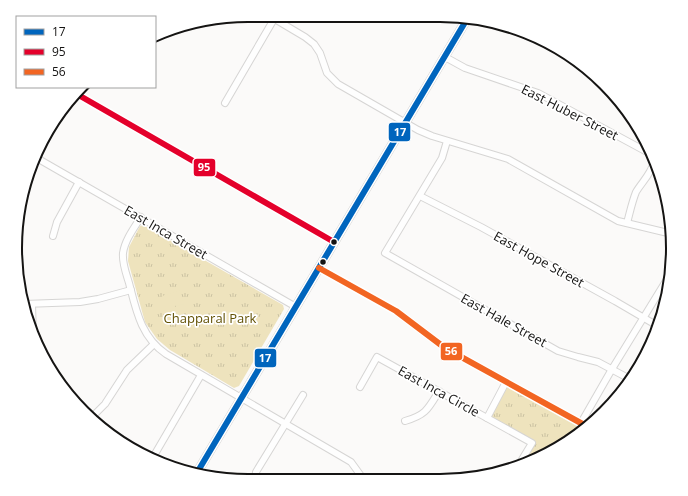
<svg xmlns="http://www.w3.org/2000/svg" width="688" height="496" font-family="'Open Sans',sans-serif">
  <defs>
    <pattern id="grass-tufts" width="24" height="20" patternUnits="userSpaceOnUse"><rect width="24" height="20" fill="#eee3bd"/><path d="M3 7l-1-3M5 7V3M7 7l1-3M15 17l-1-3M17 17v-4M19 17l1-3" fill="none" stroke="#cbc2a2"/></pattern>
  </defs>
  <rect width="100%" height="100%" fill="#fbfaf9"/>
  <g fill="url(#grass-tufts)">
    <polygon points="143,225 283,305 284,309 239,386 234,388 170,350 157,339 145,322 128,261 129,247 140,226"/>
    <polygon points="506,382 581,423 573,436 529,463 518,466 532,443 487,418"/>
  </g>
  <polygon fill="#eee3bd" points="180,290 184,304 175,306 176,310 166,313 162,296"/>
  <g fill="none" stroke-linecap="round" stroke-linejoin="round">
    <g stroke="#d6d5d4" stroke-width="8">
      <g id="minor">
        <polyline points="268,15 305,37 314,44 320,53 327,73 338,84 418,130 432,136 508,159 618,221 668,233"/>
        <polyline points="445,57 465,68 538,93 649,153"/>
        <polyline points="75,93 334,242"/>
        <polyline points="225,103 274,19"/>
        <polyline points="447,141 442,158 385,253 558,351 578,357 598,362 628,378"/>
        <polyline points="35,157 296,307"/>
        <polyline points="420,196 481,227 615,301 656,325"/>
        <path d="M141,217C134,228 125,240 123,253C122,263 126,273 129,283C136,310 141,337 166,354L351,462L364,480"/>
        <path d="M627,223C630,212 632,202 636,192C642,182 651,174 654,162"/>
        <polyline points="53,236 57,222 79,182"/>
        <polyline points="319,268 396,311 445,348 588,427"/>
        <polyline points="24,304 80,302 98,299 131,290"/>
        <polyline points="32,304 33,337"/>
        <polyline points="360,387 377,357 532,443 518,466"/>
        <polyline points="95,414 105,404 127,370 154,344"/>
        <polyline points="487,418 506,382"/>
        <path d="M405,421C426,415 428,409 439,391"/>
        <polyline points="581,423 612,369 669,276"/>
        <polyline points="152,459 201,375"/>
        <polyline points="445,479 455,477 475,478"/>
        <polyline points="255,480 256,472 303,395"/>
      </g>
    </g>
    <g stroke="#d6d5d4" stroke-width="10">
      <polyline id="major" points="198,471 467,19"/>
    </g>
    <use href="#minor" stroke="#fefefe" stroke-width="6"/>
    <use href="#major" stroke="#fefefe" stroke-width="8"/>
    <g stroke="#fff" stroke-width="9">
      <polyline id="bus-1" points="198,471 467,19"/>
    </g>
    <g stroke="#fff" stroke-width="9">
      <polyline id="bus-2" points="75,93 334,242"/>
    </g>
    <g stroke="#fff" stroke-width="9">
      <polyline id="bus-3" points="319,268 396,311 445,348 588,427"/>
    </g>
    <use href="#bus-1" stroke="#0065bd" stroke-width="6"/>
    <use href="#bus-2" stroke="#e4002b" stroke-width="6"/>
    <use href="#bus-3" stroke="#f26522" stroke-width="6"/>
  </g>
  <g fill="#151413" stroke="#fff" stroke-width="1.5">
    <circle cx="334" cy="242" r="3.5"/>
    <circle cx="323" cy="262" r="3.5"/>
  </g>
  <g text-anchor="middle" stroke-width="3.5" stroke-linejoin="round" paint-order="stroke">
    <g font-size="13" fill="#151413" stroke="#fff">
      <text transform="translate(570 112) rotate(27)" y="5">East Huber Street</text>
      <text transform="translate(166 232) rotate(30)" y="5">East Inca Street</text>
      <text transform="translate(539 259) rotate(29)" y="5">East Hope Street</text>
      <text transform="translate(504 320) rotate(29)" y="5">East Hale Street</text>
      <text transform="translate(439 391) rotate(29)" y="5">East Inca Circle</text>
    </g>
    <g font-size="13" fill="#625104" stroke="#fff">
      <text x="210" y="323">Chapparal Park</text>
    </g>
  </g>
  <path d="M0 0H688V496H0ZM248 22H440A226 226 0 0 1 666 248V248A226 226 0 0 1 440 474H248A226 226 0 0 1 22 248V248A226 226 0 0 1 248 22Z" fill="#fff" fill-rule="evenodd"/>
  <path fill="none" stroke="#151413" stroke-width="2" d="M248 22H440A226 226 0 0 1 666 248V248A226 226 0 0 1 440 474H248A226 226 0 0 1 22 248V248A226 226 0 0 1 248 22Z"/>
  <g stroke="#fff" stroke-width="1.5">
    <rect x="388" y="122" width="23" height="20" rx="4" fill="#0065bd"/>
    <rect x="193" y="158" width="23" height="19" rx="4" fill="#e4002b"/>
    <rect x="440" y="342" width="23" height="19" rx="4" fill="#f26522"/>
    <rect x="254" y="348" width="23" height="20" rx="4" fill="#0065bd"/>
  </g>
  <g font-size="11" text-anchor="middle" font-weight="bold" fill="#fff">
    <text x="400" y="136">17</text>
    <text x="204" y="171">95</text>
    <text x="451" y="355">56</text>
    <text x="265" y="362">17</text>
  </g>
  <rect x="16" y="16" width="140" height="72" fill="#ffffff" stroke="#a1a1a1"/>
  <rect x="24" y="29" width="20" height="6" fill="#0065bd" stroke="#a1a1a1"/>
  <text x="52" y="36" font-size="12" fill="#151413">17</text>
  <rect x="24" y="49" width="20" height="6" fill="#e4002b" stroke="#a1a1a1"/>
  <text x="52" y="56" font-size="12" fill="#151413">95</text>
  <rect x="24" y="69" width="20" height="6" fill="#f26522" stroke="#a1a1a1"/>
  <text x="52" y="76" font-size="12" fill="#151413">56</text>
</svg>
